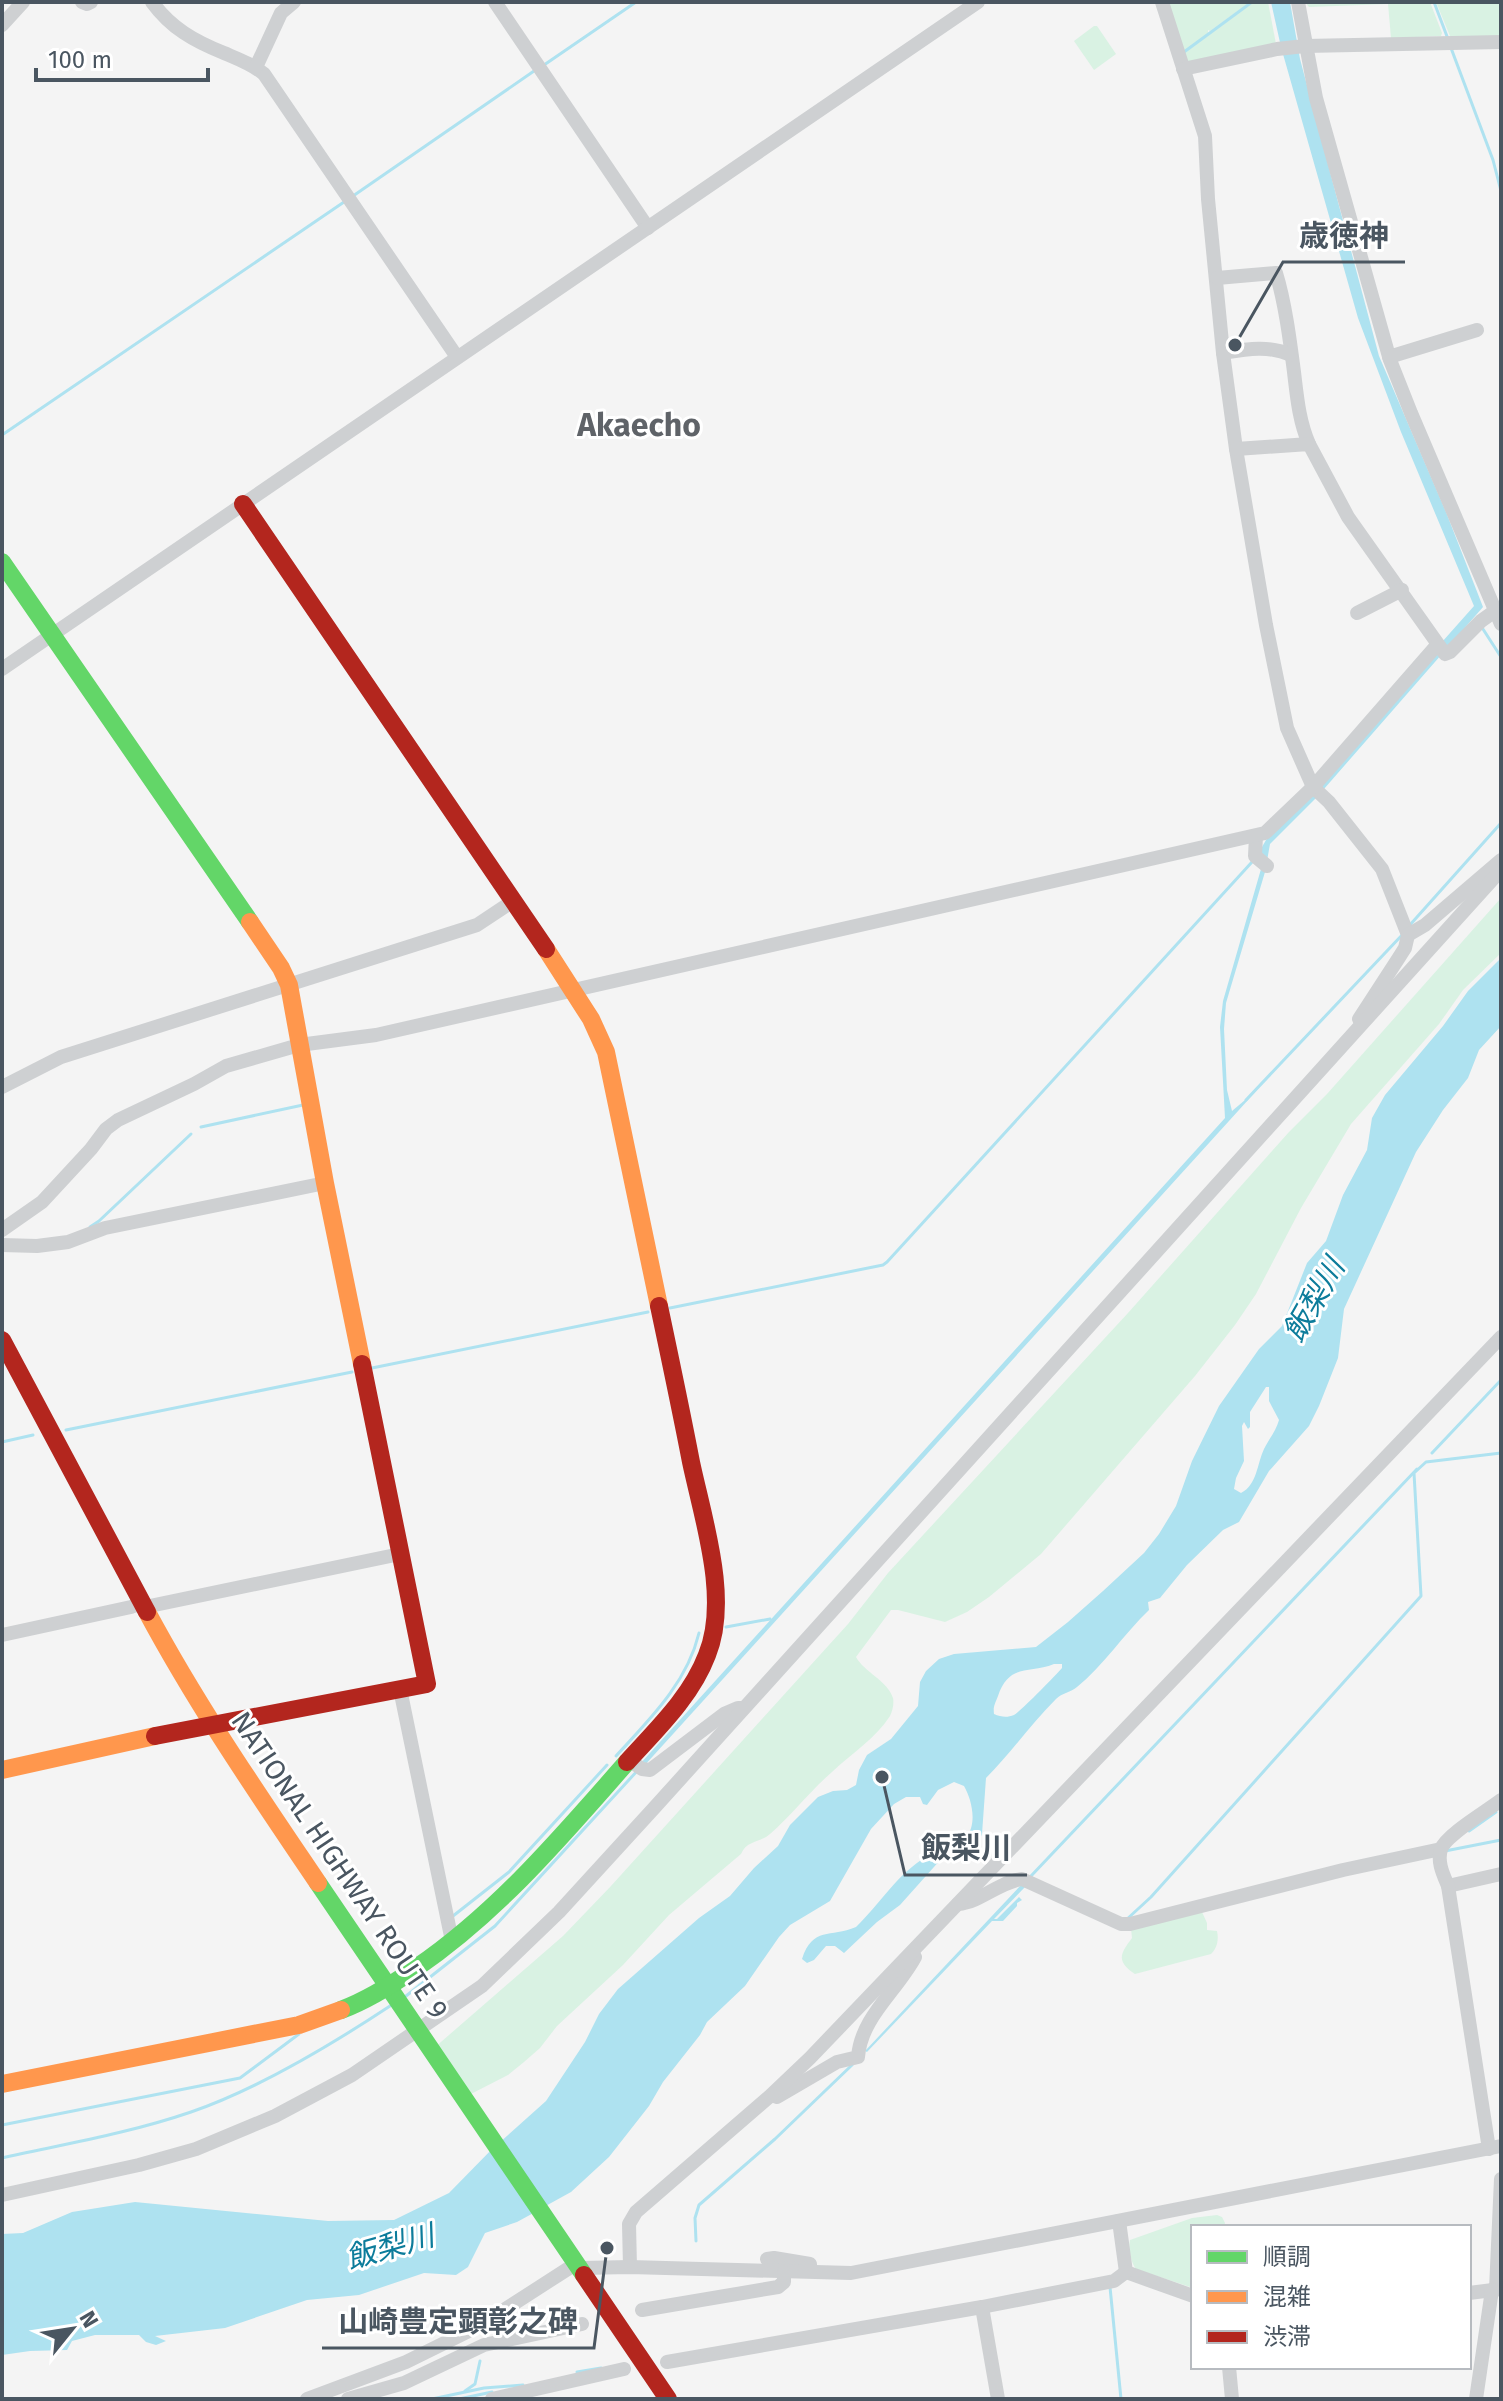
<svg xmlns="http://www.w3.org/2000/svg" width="1503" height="2401" font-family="'Fira Sans','Noto Sans JP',sans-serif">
  <rect width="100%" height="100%" fill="#f4f4f4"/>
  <g fill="#d9f2e3">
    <polygon points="1166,2 1250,2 1210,31 1208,30 1208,33 1183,52"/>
    <polygon points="1254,2 1268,2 1276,44 1187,65 1183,54"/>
    <polygon points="1305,2 1430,2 1442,33 1441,36 1391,38 1388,4 1309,7"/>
    <polygon points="1436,2 1501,2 1501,36 1450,36"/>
    <polygon points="1094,26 1097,26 1116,54 1094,70 1074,41"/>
    <path d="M1501,898V953L1463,990L1439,1024L1351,1124L1301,1208L1256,1294L1235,1325L1195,1376L1041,1554L989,1597L967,1612L945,1622L898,1610H891L856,1657C864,1672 888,1681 893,1698C894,1703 893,1710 890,1716C876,1738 851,1754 832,1772C810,1791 792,1815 770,1834C760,1843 747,1840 741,1854L669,1915L623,1965L557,2026L540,2048L524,2062L508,2075L467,2096L434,2048L563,1936L611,1886L848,1624L888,1573L1128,1313L1289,1132L1327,1094Z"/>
    <path d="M1202,1912L1207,1923V1930L1217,1931C1219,1940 1217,1948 1211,1954L1135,1974C1116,1961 1120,1954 1132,1938L1131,1929Z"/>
    <path d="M1217,2215L1222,2217L1225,2223L1224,2227H1193V2288L1136,2269C1131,2263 1128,2248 1130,2240L1192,2218Z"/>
  </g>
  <g fill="#aee2f0" fill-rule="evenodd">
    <polygon points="1271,2 1290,2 1300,59 1379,356 1446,512 1483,607 1317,797 1270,844 1265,872 1226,1003 1224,1029 1227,1090 1232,1111 1258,1089 644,1766 640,1764 1225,1118 1220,1027 1223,1001 1261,869 1258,854 1266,840 1474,606 1401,432 1358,318 1281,47"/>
    <path d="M1501,958V1026L1479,1050L1468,1078L1443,1110L1416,1152L1344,1309L1338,1358L1319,1406L1309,1426L1269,1471L1239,1522L1223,1530L1187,1565L1160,1598L1148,1602L1149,1610C1124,1634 1103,1666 1077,1687C1071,1692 1062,1693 1056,1699C1031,1724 1011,1753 986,1778L982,1834L978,1844L949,1853L942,1858L900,1905L877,1922L844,1953L835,1946H826L814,1960L807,1963L802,1959C813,1926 830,1938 856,1927C879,1905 897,1874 926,1857C938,1850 956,1849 965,1839C978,1825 972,1800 964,1786L954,1782L938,1790L927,1805L923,1804L920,1797H906L894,1804L871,1829L830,1901L790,1925L779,1937L745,1986L707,2022L700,2035L663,2082L649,2106L609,2157L571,2192L542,2208L498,2144L546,2101L585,2042L599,2014L618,1989L699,1918L730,1896L754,1868L778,1846L790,1825L818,1797L833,1791L847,1790L856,1785L859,1770L867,1755L891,1739L918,1706L920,1682L926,1671L939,1659L954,1654L1036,1647L1068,1622L1103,1591L1144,1553L1159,1534L1176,1506L1192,1461L1219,1406L1259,1349L1282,1326L1307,1263L1326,1241L1343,1195L1367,1150L1372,1118L1385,1095L1443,1026L1468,991ZM1266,1387H1269V1401L1279,1420C1276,1431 1269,1439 1264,1449C1257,1464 1257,1485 1241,1493L1234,1489L1236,1478L1244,1461L1242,1426L1244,1422L1248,1429L1250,1427V1412ZM1054,1664H1062V1668C1056,1675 1020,1712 1014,1715C1007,1718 1001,1717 994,1714C993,1706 995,1704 998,1696C1009,1663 1029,1674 1054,1664Z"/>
    <polygon points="1021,1885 1026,1886 994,1919 997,1919 1019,1897 1022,1900 1017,1903 1017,1906 1003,1921 992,1921 867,2052 865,2051"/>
    <polygon points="496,2145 539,2210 517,2222 485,2233 468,2267 456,2275 424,2273 359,2295 307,2300 225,2328 155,2336 166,2341 156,2345 146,2342 139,2335 95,2335 72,2341 67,2350 30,2351 2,2355 2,2234 23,2233 72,2212 135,2202 328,2221 394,2220 449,2193"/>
  </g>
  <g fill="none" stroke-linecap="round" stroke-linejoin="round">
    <g stroke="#aee2f0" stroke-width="3">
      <polyline points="1434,2 1448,39"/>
      <polyline points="1451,48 1493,160 1501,191"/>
      <polyline points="1184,52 1252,2"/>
      <polyline points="544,65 636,2"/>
      <polyline points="353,196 534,71"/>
      <polyline points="2,435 344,202"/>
      <polyline points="1481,626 1501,657"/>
      <polyline points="1409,926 1501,823"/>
      <polyline points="1246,1100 1403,934"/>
      <polyline points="201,1127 303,1105"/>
      <polyline points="90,1227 99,1221 191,1134"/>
      <polyline points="670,1308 883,1265 887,1262 1252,862"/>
      <polyline points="372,1368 648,1312"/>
      <polyline points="66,1430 352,1372"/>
      <polyline points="2,1442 33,1435"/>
      <polyline points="1432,1453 1501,1380"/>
      <polyline points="726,1627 770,1619"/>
      <path d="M616,1756C650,1719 687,1683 699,1633"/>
      <polyline points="1469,1831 1496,1812"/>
      <polyline points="1445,1851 1501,1840"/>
      <polyline points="1031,1876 1417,1469"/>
      <polyline points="453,1916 509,1872 607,1765"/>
      <polyline points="1126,1920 1151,1897 1421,1596 1414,1473 1426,1462 1501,1453"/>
      <polyline points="406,1996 495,1926 638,1770"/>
      <polyline points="2,2125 240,2078 299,2034"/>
      <path d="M2,2158C65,2144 130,2133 191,2112C258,2089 331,2045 390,2006"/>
      <polyline points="696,2241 695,2218 699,2205 775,2139 852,2065"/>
      <polyline points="1110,2287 1121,2399"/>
      <polyline points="577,2372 601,2368"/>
      <polyline points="465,2391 475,2384 480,2361"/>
      <polyline points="432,2399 484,2388 523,2385"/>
      <polyline points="459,2399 492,2392"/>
    </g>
    <g stroke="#ced0d2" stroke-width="14">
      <polyline points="82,2 87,4 91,2"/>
      <path d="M152,2C171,28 194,41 224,53C238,59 252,64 264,74L457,357"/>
      <polyline points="495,2 648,228"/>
      <polyline points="1162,2 1205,136 1208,199 1223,353 1236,449 1266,625 1287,728 1313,787 1329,802 1382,869 1408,935 1405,948 1398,959 1359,1019"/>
      <polyline points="1298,2 1316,98 1390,360 1411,413 1501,624"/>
      <polyline points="2,25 23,2"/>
      <polyline points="256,67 281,13 294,2"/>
      <polyline points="1183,69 1277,49 1305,46 1501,42"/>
      <path d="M1217,278L1276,273C1285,302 1290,341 1294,372C1297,397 1299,421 1309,444"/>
      <path d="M1223,353C1247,349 1269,345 1291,355"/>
      <polyline points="1389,357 1477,330"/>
      <polyline points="1236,449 1309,444 1348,517 1445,654 1450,652 1481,621 1495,611"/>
      <polyline points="1357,613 1402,590"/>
      <polyline points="2,669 978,2"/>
      <polyline points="1256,836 1255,856 1267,866"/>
      <polyline points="1408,935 1425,925 1501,860"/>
      <polyline points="2,1087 61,1057 477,925 513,901"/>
      <polyline points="2,1230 42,1202 91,1149 106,1129 118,1120 194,1084 226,1066 299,1045 376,1035 1265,833 1313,787 1437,645"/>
      <polyline points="2,1245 37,1246 68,1242 105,1228 325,1183"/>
      <polyline points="145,1607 400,1554"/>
      <polyline points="2,1635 131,1607 142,1603"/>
      <polyline points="400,1689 452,1941"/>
      <polyline points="629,1760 642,1769 650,1770 724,1714 738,1708 741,1708"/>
      <polyline points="1448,1886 1501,1874"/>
      <path d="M958,1904C981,1902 999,1882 1022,1879L1121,1924H1130L1343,1870L1441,1849"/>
      <path d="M777,2097L837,2062L858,2057C861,2017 897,1991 915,1957"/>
      <path d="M1489,2149L1448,1886C1443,1874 1437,1862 1441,1849C1447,1834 1487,1811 1501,1800"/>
      <polyline points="2,2195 139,2165 196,2149 275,2116 352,2075 482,1986 559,1912 655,1807 1501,870"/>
      <polyline points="1119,2221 1126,2272 1193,2296"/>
      <polyline points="767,2259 774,2258 810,2264"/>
      <polyline points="630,2267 629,2224 636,2212 769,2097 810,2058 1501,1337"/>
      <polyline points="581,2268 630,2267 851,2273 1501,2146"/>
      <polyline points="1496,2289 1501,2179"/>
      <polyline points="1469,2293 1501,2289"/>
      <polyline points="642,2310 778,2287 784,2282 784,2272"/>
      <polyline points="667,2362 982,2307"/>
      <polyline points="1229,2367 1232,2399"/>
      <polyline points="307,2399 406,2362 479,2326 577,2263"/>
      <polyline points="348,2399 404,2383 484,2345 582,2324"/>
      <polyline points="492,2399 624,2369"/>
      <polyline points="998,2399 982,2307 1114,2281 1126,2272"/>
      <polyline points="1476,2399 1492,2290"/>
    </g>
    <g stroke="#63d668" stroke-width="18">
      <polyline points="2,562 250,922"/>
      <polyline points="318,1883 584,2275"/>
      <path d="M341,2010C368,2000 393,1984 416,1968C498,1912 562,1836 627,1762"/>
    </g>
    <g stroke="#ff974d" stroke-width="18">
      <polyline points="250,922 281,968 289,985 325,1183 362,1364"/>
      <polyline points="546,949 591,1019 606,1052 659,1306"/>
      <path d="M147,1612C198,1707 258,1794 318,1883"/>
      <polyline points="2,1770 155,1736"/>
      <polyline points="2,2084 299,2025 341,2010"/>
    </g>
    <g stroke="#b3261e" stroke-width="18">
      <polyline points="243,504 546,949"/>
      <polyline points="2,1340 147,1612"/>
      <polyline points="155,1736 427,1684 362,1364"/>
      <path d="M627,1762C657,1729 691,1697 707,1655C730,1599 703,1519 691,1462C681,1410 670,1358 659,1306"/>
      <polyline points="584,2275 668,2399"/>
    </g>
  </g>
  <g text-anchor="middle" stroke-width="6" stroke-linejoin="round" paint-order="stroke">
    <g font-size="28" fill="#4a5661" stroke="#fff">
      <text transform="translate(340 1865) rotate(56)" y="10">NATIONAL HIGHWAY ROUTE 9</text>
    </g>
    <g font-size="30" font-style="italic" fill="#0c7c9b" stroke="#fff">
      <text transform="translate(1314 1300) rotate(-60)" y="10">飯梨川</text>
      <text transform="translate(390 2247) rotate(-16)" y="10">飯梨川</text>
    </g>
    <g font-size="32" font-weight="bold" fill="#5f6368" stroke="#fff">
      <text x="639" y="436">Akaecho</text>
    </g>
  </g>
  <path fill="none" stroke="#4a5661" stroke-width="3" d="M1235 345L1283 262H1405M882 1777L905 1875H1027M607 2248L594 2348H322"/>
  <g fill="#4a5661" stroke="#fff" stroke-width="3">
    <circle cx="1235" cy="345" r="8"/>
    <circle cx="882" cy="1777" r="8"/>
    <circle cx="607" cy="2248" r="8"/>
  </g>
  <g font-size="30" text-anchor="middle" font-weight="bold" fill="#4a5661" stroke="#fff" stroke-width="6" stroke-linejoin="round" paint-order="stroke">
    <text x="1344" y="246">歳徳神</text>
    <text x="966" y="1858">飯梨川</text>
    <text x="458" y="2332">山崎豊定顕彰之碑</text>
  </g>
  <rect width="1503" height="2401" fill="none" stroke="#4a5661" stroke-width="8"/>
  <rect x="1191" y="2225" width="280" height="144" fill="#ffffff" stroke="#b7bbc0" stroke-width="2"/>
  <rect x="1207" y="2251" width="40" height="12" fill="#63d668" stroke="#b7bbc0" stroke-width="2"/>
  <text x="1263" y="2265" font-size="24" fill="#4a5661">順調</text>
  <rect x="1207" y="2291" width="40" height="12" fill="#ff974d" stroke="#b7bbc0" stroke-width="2"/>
  <text x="1263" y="2305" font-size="24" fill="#4a5661">混雑</text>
  <rect x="1207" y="2331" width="40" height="12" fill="#b3261e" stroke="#b7bbc0" stroke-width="2"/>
  <text x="1263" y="2345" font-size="24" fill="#4a5661">渋滞</text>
  <g transform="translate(72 2329) rotate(60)" stroke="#ffffff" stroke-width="6" paint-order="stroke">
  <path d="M0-6L14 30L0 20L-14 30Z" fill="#4a5661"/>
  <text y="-12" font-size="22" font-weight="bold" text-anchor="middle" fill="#4a5661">N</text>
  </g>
  <path d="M36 68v12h172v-12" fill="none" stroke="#4a5661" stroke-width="4"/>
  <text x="48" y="68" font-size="24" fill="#4a5661" stroke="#ffffff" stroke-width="6" paint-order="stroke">100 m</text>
</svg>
